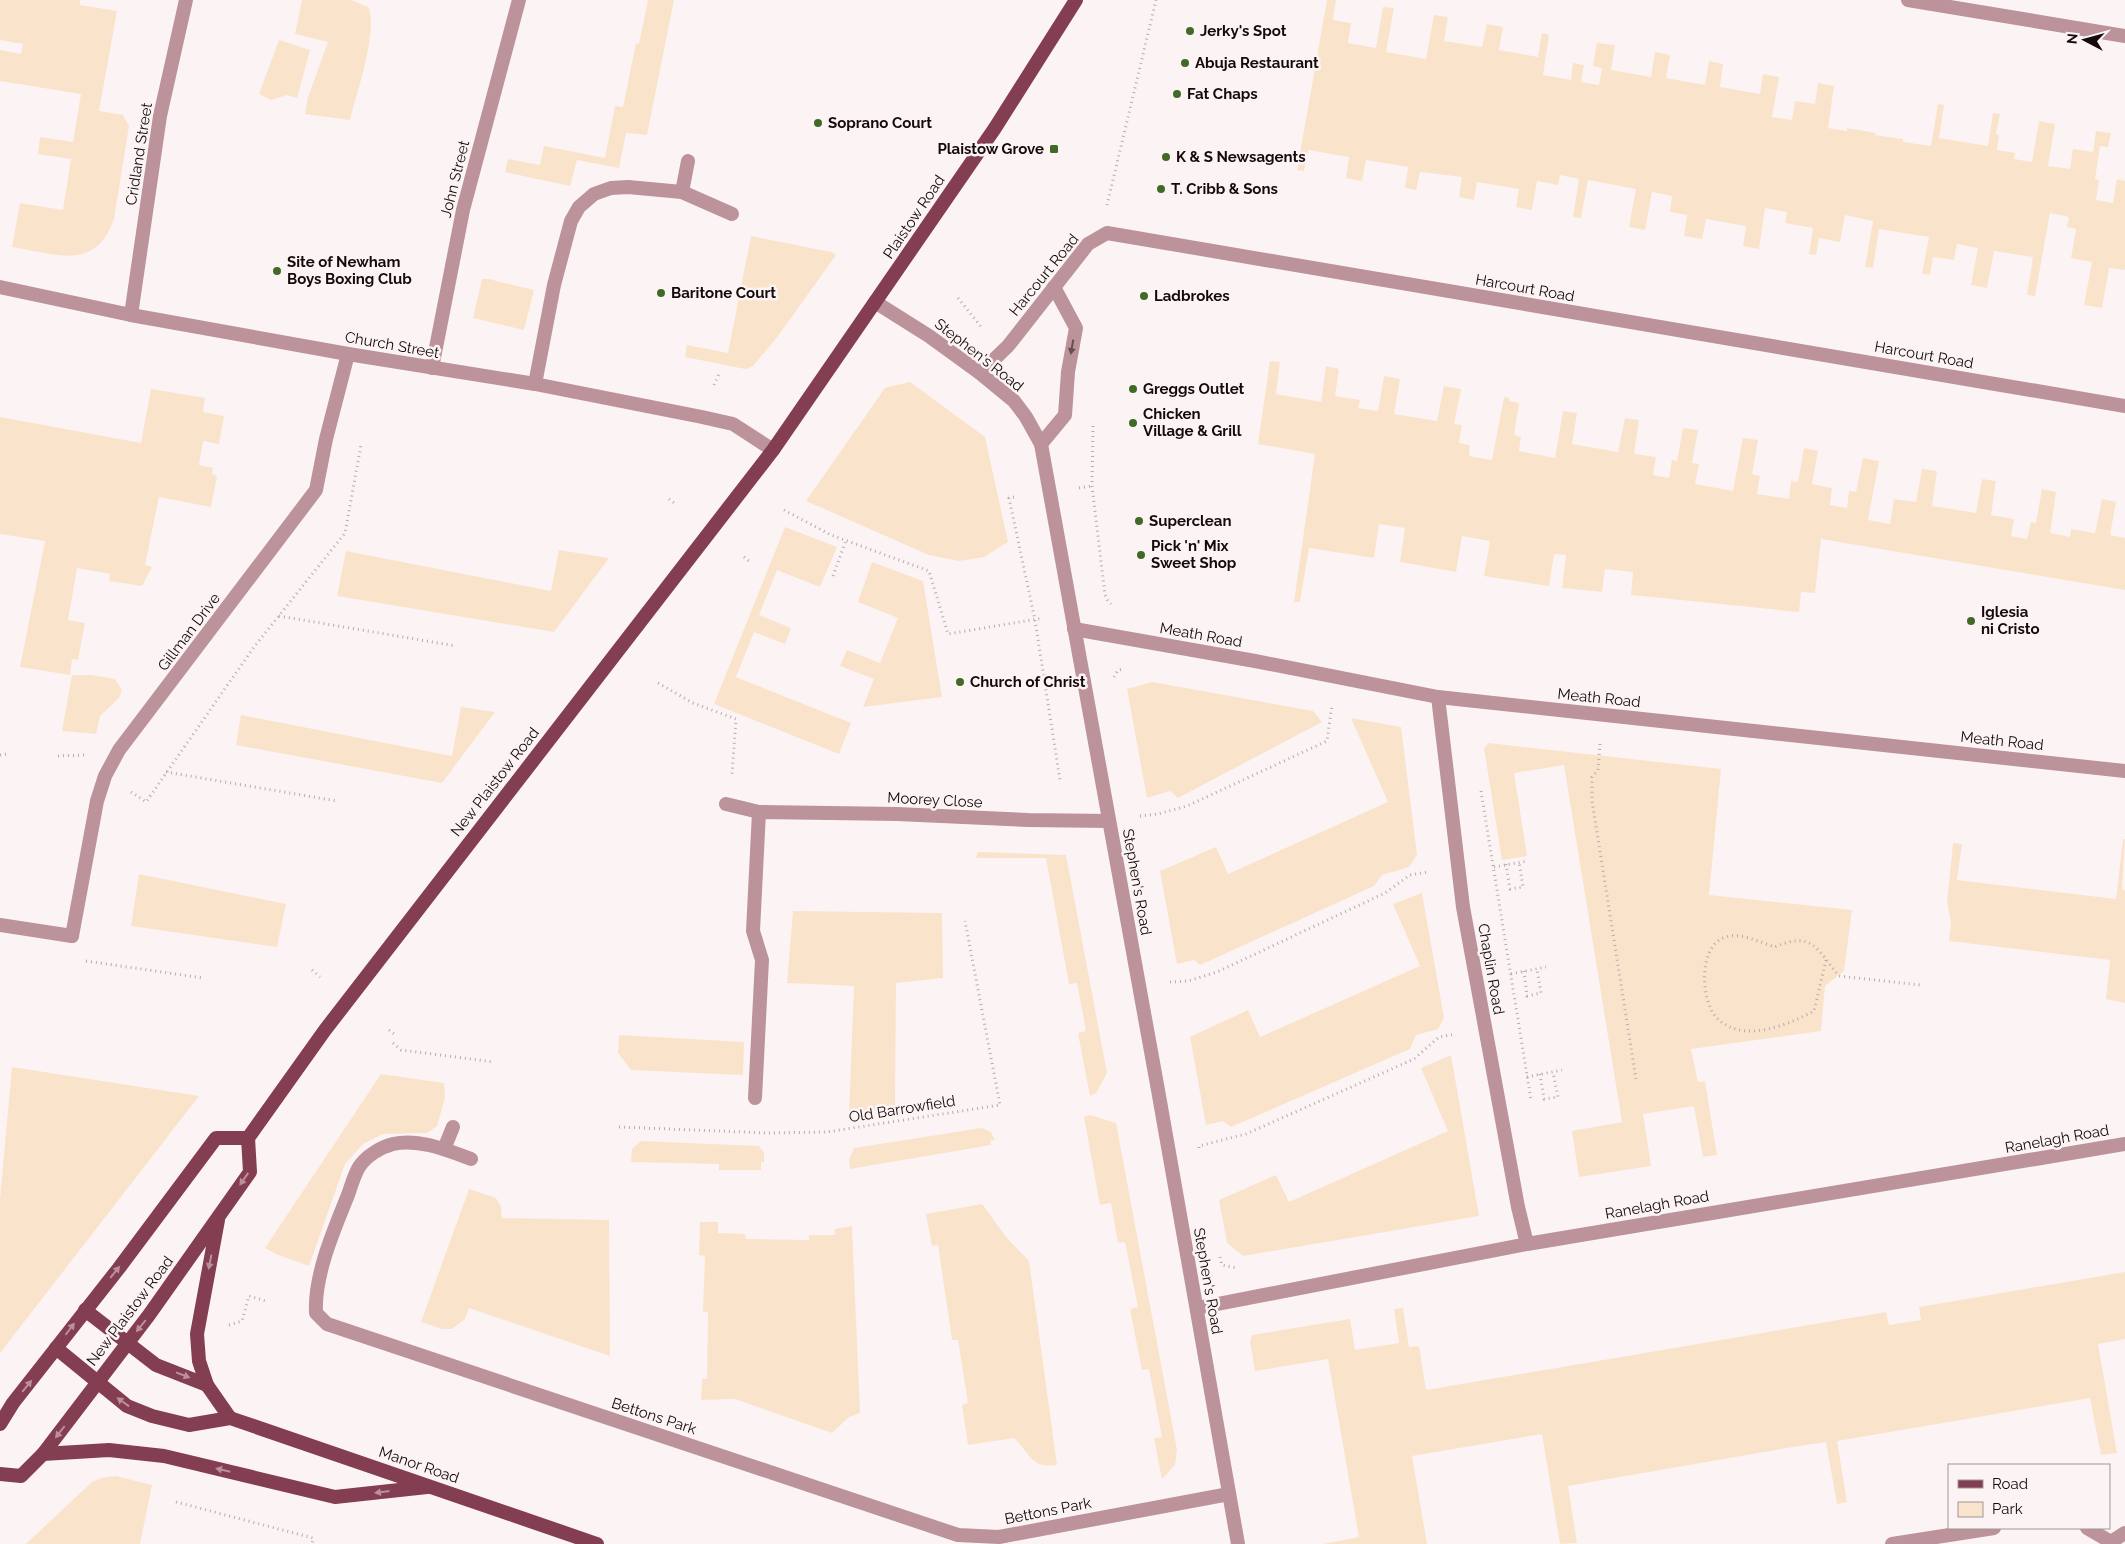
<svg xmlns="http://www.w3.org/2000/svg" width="2125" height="1544" font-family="Raleway,sans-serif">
  <rect width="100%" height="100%" fill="#fcf4f4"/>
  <g fill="#fae3cb">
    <path d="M0,0H80V5L117,11L99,111L123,115L129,126L114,219C95,272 57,254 12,247L20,203L63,210L71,159L38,154L40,137L73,142L81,94L0,81V50L21,54L23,44L0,40Z"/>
    <path d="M302,0H351L368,7C379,29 356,95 350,120L305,114L308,97L328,42L295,34Z"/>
    <polygon points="648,0 674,0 647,135 626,133 619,168 577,160 570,186 505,172 508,159 540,165 544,146 605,158 615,106 623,107 636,43 639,44"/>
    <polygon points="1327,0 1336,0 1333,20 1351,23 1348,43 1376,48 1383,7 1394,8 1386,52 1426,59 1434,15 1448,17 1444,41 1482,47 1487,24 1503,27 1499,50 1538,57 1542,33 1549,35 1543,75 1571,80 1573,63 1584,65 1581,82 1599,85 1602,68 1593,66 1597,43 1615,45 1611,70 1651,77 1655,52 1670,55 1666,78 1705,85 1709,61 1723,64 1720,87 1760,94 1763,74 1779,77 1772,117 1792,120 1795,101 1815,104 1818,83 1834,86 1828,128 1847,131 1847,128 1876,133 1875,135 1903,139 1903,142 1931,146 1938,104 1944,105 1939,138 1988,146 1993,113 2000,114 1996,134 1999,135 1997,150 2015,153 2014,159 2032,162 2039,121 2055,124 2048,166 2070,169 2073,149 2093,152 2096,131 2111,133 2108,147 2100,146 2095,179 2099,180 2096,200 2113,203 2117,179 2125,181 2125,270 2109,268 2102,308 2084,305 2092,262 2071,258 2076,229 2067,227 2069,217 2050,213 2035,296 2027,295 2033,257 1994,251 1987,288 1971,285 1978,248 1957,244 1954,260 1933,257 1930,275 1922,274 1929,237 1879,229 1873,268 1865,267 1873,221 1845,215 1840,242 1819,238 1816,255 1809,254 1813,228 1785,223 1787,212 1765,208 1759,249 1743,246 1746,226 1706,219 1702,239 1684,236 1687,215 1670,212 1672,196 1652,192 1645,230 1629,227 1636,189 1588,180 1581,218 1573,217 1579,179 1560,175 1558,185 1537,181 1532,210 1516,207 1519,189 1477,182 1474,200 1459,197 1462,177 1420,172 1416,190 1405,188 1408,167 1366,160 1362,181 1346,178 1349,157 1308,150 1304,171 1297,170"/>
    <polygon points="279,40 310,50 297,98 287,95 271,100 259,94"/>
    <polygon points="751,236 831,252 836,255 778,336 753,366 746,369 740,368 685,357 687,345 728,353"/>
    <polygon points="482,279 489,279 534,290 524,330 473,318"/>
    <polygon points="1270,361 1280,362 1276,394 1321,402 1326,366 1339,369 1335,396 1360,400 1358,408 1378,411 1384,376 1400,379 1394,414 1437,421 1444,386 1461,389 1454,424 1462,425 1459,443 1470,445 1469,456 1492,460 1504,397 1509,398 1509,401 1519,403 1514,435 1521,437 1519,451 1555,458 1563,411 1577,413 1572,444 1618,452 1625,418 1639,420 1634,454 1656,457 1653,475 1669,478 1672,460 1677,461 1683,428 1698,430 1692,463 1699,464 1695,484 1733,491 1743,438 1758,440 1752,474 1760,476 1757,494 1789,499 1791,481 1798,482 1804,448 1818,451 1812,484 1832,488 1830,505 1847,508 1849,491 1856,492 1863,458 1879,461 1868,520 1890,524 1894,499 1916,502 1922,469 1937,471 1932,506 1976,513 1982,479 1996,481 1991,515 2014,519 2011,536 2027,539 2031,522 2036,523 2042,489 2056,492 2050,533 2070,537 2071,529 2095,533 2102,499 2116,502 2110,535 2125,538 2125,590 1821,539 1815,593 1801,592 1799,612 1631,595 1633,572 1605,569 1602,592 1562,588 1566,555 1554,554 1549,586 1484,576 1490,541 1462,536 1456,572 1400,562 1405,528 1379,524 1374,558 1309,548 1300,602 1294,602 1315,454 1258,444"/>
    <polygon points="910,382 985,437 1008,542 984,557 959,561 929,555 806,501 885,388"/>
    <polygon points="151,389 205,398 203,412 224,416 219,444 203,441 199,465 213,468 212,474 217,476 211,507 159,497 145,565 152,567 142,586 109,581 110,574 77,568 68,620 85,623 78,660 72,659 70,675 20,667 45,541 0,534 0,417 141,443"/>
    <polygon points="785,527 837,547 820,587 777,570 759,615 791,628 785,644 754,632 736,677 851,723 839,754 714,704"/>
    <polygon points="559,550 609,558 554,632 337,596 346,551 551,591"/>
    <polygon points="872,562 923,581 942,697 863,707 874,679 840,666 847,650 880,663 898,618 858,602"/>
    <polygon points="72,675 91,675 115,679 122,690 119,698 100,716 96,734 62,731"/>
    <polygon points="1152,682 1313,711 1322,722 1178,798 1170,791 1147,798 1127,689"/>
    <polygon points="461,707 495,712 442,783 236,745 241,715 452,756"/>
    <polygon points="1351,718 1401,727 1417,855 1409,867 1382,875 1374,886 1200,965 1194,960 1177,964 1160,871 1216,847 1228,874 1388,802"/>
    <polygon points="1489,743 1721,769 1709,895 1852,910 1844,971 1825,986 1821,1031 1691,1049 1698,1082 1705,1081 1717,1155 1703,1157 1694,1106 1643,1114 1651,1166 1579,1177 1572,1131 1622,1122 1564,765 1514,773 1527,856 1502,860 1484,748"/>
    <polygon points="2123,839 2125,839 2122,889 2125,890 2125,1003 2106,999 2110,960 1949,941 1951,922 1947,902 1953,843 1962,844 1957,880 2116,899"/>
    <polygon points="978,852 1066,855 1107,1073 1096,1093 1090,1096 1078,1033 1086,1031 1077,983 1069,984 1046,858 976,858"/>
    <polygon points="139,874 286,904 277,947 131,926"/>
    <polygon points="1422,893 1444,1018 1438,1029 1416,1035 1410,1049 1231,1127 1223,1121 1206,1125 1190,1037 1248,1010 1260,1037 1420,966 1393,904"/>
    <polygon points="793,911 942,913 943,978 896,983 895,1105 849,1115 854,986 787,983"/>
    <polygon points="619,1035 744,1042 743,1075 631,1070 618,1053"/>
    <polygon points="1451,1055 1479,1216 1243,1256 1227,1243 1219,1200 1276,1175 1289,1202 1448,1131 1421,1068"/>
    <polygon points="12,1067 199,1096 0,1353 0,1199"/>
    <polygon points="381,1074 444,1083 445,1098 437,1126 427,1133 383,1134 363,1144 345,1164 309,1266 276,1254 265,1248"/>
    <polygon points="1090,1115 1116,1123 1177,1450 1175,1465 1162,1479 1154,1438 1162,1437 1149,1369 1142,1370 1130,1309 1138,1307 1125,1242 1118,1243 1111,1203 1100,1205 1084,1117"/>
    <polygon points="982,1128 991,1132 995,1140 990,1141 991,1145 850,1169 849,1159 854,1148"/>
    <polygon points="641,1141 759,1146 764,1153 764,1162 761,1162 761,1170 719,1170 719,1164 631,1162 632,1149"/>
    <polygon points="469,1189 496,1198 501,1207 502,1218 609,1220 610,1356 469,1308 465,1319 452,1329 442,1329 421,1322"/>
    <path d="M982,1204L1007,1238L1029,1261L1057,1465C1031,1469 1030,1453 1014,1438L968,1445L962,1405L968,1403L958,1340H952L938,1245L932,1246L926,1214Z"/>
    <polygon points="700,1222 718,1222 718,1233 745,1234 746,1239 809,1240 809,1235 835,1235 835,1229 852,1226 860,1413 849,1417 832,1433 735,1399 701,1400 702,1379 707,1379 708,1312 703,1312 705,1256 699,1255"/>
    <polygon points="2125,1272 2125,1339 2098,1344 2117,1453 2101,1455 2090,1398 1837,1441 1847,1502 1837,1504 1826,1442 1793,1447 1568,1486 1577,1543 1560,1544 1542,1434 1412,1456 1427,1544 1323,1544 1359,1537 1328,1359 1255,1371 1250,1341 1252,1335 1350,1319 1355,1350 1399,1343 1394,1309 1403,1308 1409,1347 1419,1346 1426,1390 1886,1312 1889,1325 1921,1320 1919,1307"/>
    <polygon points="116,1476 152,1485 140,1544 26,1544 92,1482 101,1478"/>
  </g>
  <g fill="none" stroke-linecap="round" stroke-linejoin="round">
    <g stroke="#b5acac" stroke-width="3" stroke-dasharray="1 4" stroke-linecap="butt">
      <polyline points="1107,205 1156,0"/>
      <polyline points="958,298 982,328"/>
      <polyline points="714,385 719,374"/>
      <polyline points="1093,426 1092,486 1105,595 1108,601 1111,604"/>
      <polyline points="1079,488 1092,486"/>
      <polyline points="1014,497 1009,498 1035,620 1060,780"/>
      <polyline points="669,499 677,505"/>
      <polyline points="784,510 831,535 929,571 948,634 1043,618"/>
      <polyline points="744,557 750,562"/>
      <polyline points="833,576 846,540"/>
      <polyline points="279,616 456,646"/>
      <polyline points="1114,677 1118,670 1124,669"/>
      <polyline points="658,683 693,703 736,719 732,775"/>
      <polyline points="1600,744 1598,770 1592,777 1592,801 1636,1079"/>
      <polyline points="0,755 6,754"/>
      <polyline points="58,756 84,755"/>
      <polyline points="166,772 337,801"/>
      <polyline points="1481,791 1531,1100"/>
      <polyline points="131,792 146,802 254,647 345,533 361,445"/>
      <polyline points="1140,816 1158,814 1187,806 1327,741 1332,705"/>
      <polyline points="1506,864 1510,889 1523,887 1519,862"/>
      <polyline points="1494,867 1528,861"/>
      <path d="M1826,960L1814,1011C1788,1025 1745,1043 1719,1020C1700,1004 1697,945 1726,937C1741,932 1761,943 1775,947C1813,930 1817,950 1839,976L1920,985"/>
      <polyline points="86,961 203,978"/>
      <polyline points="312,970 320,977"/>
      <polyline points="1524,971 1527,996 1541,993 1537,969"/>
      <polyline points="1511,974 1546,967"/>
      <polyline points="1170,982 1188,981 1217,972 1385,893 1410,875 1428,872"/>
      <polyline points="389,1030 397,1036"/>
      <polyline points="393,1043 401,1050 494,1062"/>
      <polyline points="1540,1074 1544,1099 1558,1097 1553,1072"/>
      <polyline points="1527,1077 1562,1070"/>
      <polyline points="619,1127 768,1133 827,1132 1000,1105 965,921"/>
      <polyline points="1199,1148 1199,1146 1246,1134 1414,1059 1439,1037 1456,1034"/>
      <polyline points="1220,1257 1222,1265 1237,1268"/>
      <polyline points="229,1325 242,1321 249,1296 266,1301"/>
      <polyline points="176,1502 313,1538 312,1544"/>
    </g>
    <g stroke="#bc929b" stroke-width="14">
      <polyline points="682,192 732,214"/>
      <polyline points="535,384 554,285 571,221 579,207 594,194 611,188 628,187 682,192 688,161"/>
      <polyline points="1041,444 1065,415 1068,372 1076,328 1054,287"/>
      <polyline points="726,804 759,812"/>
      <polyline points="0,925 72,936"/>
    </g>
    <g stroke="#bc929b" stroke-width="14">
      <polyline points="1908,0 2125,36"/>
      <polyline points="0,287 131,315 348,354 535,384 702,417 733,424 773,450"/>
      <polyline points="875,302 929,336 980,373 1014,401 1026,417 1041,444 1158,1090 1238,1544"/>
      <polyline points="131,315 160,116 186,0"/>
      <polyline points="432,368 463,210 519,0"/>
      <polyline points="980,373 1008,346 1088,244 1107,233 2125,406"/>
      <polyline points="1074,629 1255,661 1438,697 2125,771"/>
      <polyline points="1438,697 1463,907 1518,1207 1527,1244"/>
      <polyline points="72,936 97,801 105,776 119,750 316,490 326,439 348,354"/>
      <polyline points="755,1098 762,960 753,931 759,812 897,814 1028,820 1109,821"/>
      <polyline points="444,1149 453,1127"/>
      <path d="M471,1159C447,1150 418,1138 393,1144C381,1147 366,1156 359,1167C354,1175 351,1187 348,1195C334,1230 314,1275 316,1313L327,1324L958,1535L999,1537L1229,1494"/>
      <polyline points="1197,1308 1527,1244 2125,1144"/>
      <polyline points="2087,1528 2111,1542 2125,1533"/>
      <polyline points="1892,1544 1994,1528"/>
    </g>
    <g stroke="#843e51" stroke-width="14">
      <polyline points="85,1310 156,1365 207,1385 230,1418"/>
      <polyline points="56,1348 127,1406 152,1416 189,1425 230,1418 597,1544"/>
      <polyline points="207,1385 199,1361 197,1334 218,1220"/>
      <polyline points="0,1424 13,1403 119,1268 216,1138 248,1138"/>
      <polyline points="43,1454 109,1450 164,1456 335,1497 427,1487"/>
      <polyline points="0,1474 21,1476 43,1454 149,1315 250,1172 248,1138 325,1030 773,450 995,128 1076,0"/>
    </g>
  </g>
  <defs><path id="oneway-solid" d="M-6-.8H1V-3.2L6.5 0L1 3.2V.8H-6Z" transform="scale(1.25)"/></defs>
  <use fill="#684e52" href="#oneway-solid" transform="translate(1072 347) rotate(100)"/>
  <g fill="#ba909a">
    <use href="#oneway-solid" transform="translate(244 1179) rotate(125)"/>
    <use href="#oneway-solid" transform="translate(210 1262) rotate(101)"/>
    <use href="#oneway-solid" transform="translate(115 1272) rotate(-51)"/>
    <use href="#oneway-solid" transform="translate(141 1326) rotate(129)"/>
    <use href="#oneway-solid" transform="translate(70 1329) rotate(-53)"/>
    <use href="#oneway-solid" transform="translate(183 1375) rotate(21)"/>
    <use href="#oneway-solid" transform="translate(27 1386) rotate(-51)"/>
    <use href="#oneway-solid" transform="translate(123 1402) rotate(-144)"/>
    <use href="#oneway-solid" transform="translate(60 1432) rotate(128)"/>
    <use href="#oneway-solid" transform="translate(223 1470) rotate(-167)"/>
    <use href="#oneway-solid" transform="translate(382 1492) rotate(173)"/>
  </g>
  <g fill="#426a26" stroke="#fcf4f4" stroke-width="2">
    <circle cx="1190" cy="31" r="5"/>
    <circle cx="1185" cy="63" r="5"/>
    <circle cx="1177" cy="94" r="5"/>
    <circle cx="818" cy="123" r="5"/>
    <rect x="1049" y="144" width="10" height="10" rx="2.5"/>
    <circle cx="1166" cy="157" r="5"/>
    <circle cx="1161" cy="189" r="5"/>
    <circle cx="277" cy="271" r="5"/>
    <circle cx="661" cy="293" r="5"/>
    <circle cx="1144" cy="296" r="5"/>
    <circle cx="1133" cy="389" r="5"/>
    <circle cx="1133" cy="423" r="5"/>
    <circle cx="1139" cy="521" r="5"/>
    <circle cx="1141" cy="555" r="5"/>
    <circle cx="1971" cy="621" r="5"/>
    <circle cx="960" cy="682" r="5"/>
  </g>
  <g text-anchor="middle" stroke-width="5" stroke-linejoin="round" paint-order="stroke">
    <g font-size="15" font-weight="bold" fill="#150a09" stroke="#fcf4f4" text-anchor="start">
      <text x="1200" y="36">Jerky's Spot</text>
      <text x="1195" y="68">Abuja Restaurant</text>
      <text x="1187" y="99">Fat Chaps</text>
      <text x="828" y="128">Soprano Court</text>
      <text x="1044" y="154" text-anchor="end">Plaistow Grove</text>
      <text x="1176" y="162">K &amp; S Newsagents</text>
      <text x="1171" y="194">T. Cribb &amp; Sons</text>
      <text x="287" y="267">Site of Newham<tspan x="287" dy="17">Boys Boxing Club</tspan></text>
      <text x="671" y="298">Baritone Court</text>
      <text x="1154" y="301">Ladbrokes</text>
      <text x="1143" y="394">Greggs Outlet</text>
      <text x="1143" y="419">Chicken<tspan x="1143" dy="17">Village &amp; Grill</tspan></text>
      <text x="1149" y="526">Superclean</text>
      <text x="1151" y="551">Pick 'n' Mix<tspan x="1151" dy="17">Sweet Shop</tspan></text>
      <text x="1981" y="617">Iglesia<tspan x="1981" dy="17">ni Cristo</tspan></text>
      <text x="970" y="687">Church of Christ</text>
    </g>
    <g font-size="15" fill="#150a09" stroke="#fcf4f4">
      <text transform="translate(139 154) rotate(-81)" y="5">Cridland Street</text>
      <text transform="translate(455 179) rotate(-76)" y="5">John Street</text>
      <text transform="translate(914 217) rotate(-56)" y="5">Plaistow Road</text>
      <text transform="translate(1044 275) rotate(-51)" y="5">Harcourt Road</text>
      <text transform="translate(1525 288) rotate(10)" y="5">Harcourt Road</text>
      <text transform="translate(392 345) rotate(10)" y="5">Church Street</text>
      <text transform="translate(979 355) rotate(38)" y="5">Stephen's Road</text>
      <text transform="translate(1924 355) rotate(10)" y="5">Harcourt Road</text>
      <text transform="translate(189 632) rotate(-53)" y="5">Gillman Drive</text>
      <text transform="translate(1201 635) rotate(10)" y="5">Meath Road</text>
      <text transform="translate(1599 698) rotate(6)" y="5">Meath Road</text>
      <text transform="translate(2002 741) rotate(6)" y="5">Meath Road</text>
      <text transform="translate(495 782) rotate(-52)" y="5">New Plaistow Road</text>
      <text transform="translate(935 800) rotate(3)" y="5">Moorey Close</text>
      <text transform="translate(1137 882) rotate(80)" y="5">Stephen's Road</text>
      <text transform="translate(1491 969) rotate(80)" y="5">Chaplin Road</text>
      <text transform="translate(902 1109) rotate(-9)" y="5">Old Barrowfield</text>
      <text transform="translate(2057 1139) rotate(-10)" y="5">Ranelagh Road</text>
      <text transform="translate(1657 1205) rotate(-10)" y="5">Ranelagh Road</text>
      <text transform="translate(1208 1281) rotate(80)" y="5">Stephen's Road</text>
      <text transform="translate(130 1311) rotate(-53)" y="5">New Plaistow Road</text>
      <text transform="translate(654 1416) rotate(18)" y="5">Bettons Park</text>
      <text transform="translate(419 1465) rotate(19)" y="5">Manor Road</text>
      <text transform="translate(1048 1511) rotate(-11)" y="5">Bettons Park</text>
    </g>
  </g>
  <rect x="1948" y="1464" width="162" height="65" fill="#fcf4f4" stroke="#a09696"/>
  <rect x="1958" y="1480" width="25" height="8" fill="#843e51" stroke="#a09696"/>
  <text x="1992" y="1489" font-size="15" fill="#150a09">Road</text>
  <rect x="1958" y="1502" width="25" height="15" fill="#fae3cb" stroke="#a09696"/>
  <text x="1992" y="1514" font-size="15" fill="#150a09">Park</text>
  <g transform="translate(2085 40) rotate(276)" stroke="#fcf4f4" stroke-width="4" paint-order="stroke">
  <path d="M0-4L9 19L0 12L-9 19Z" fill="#150a09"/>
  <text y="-8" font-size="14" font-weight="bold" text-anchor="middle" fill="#150a09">N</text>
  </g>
</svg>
